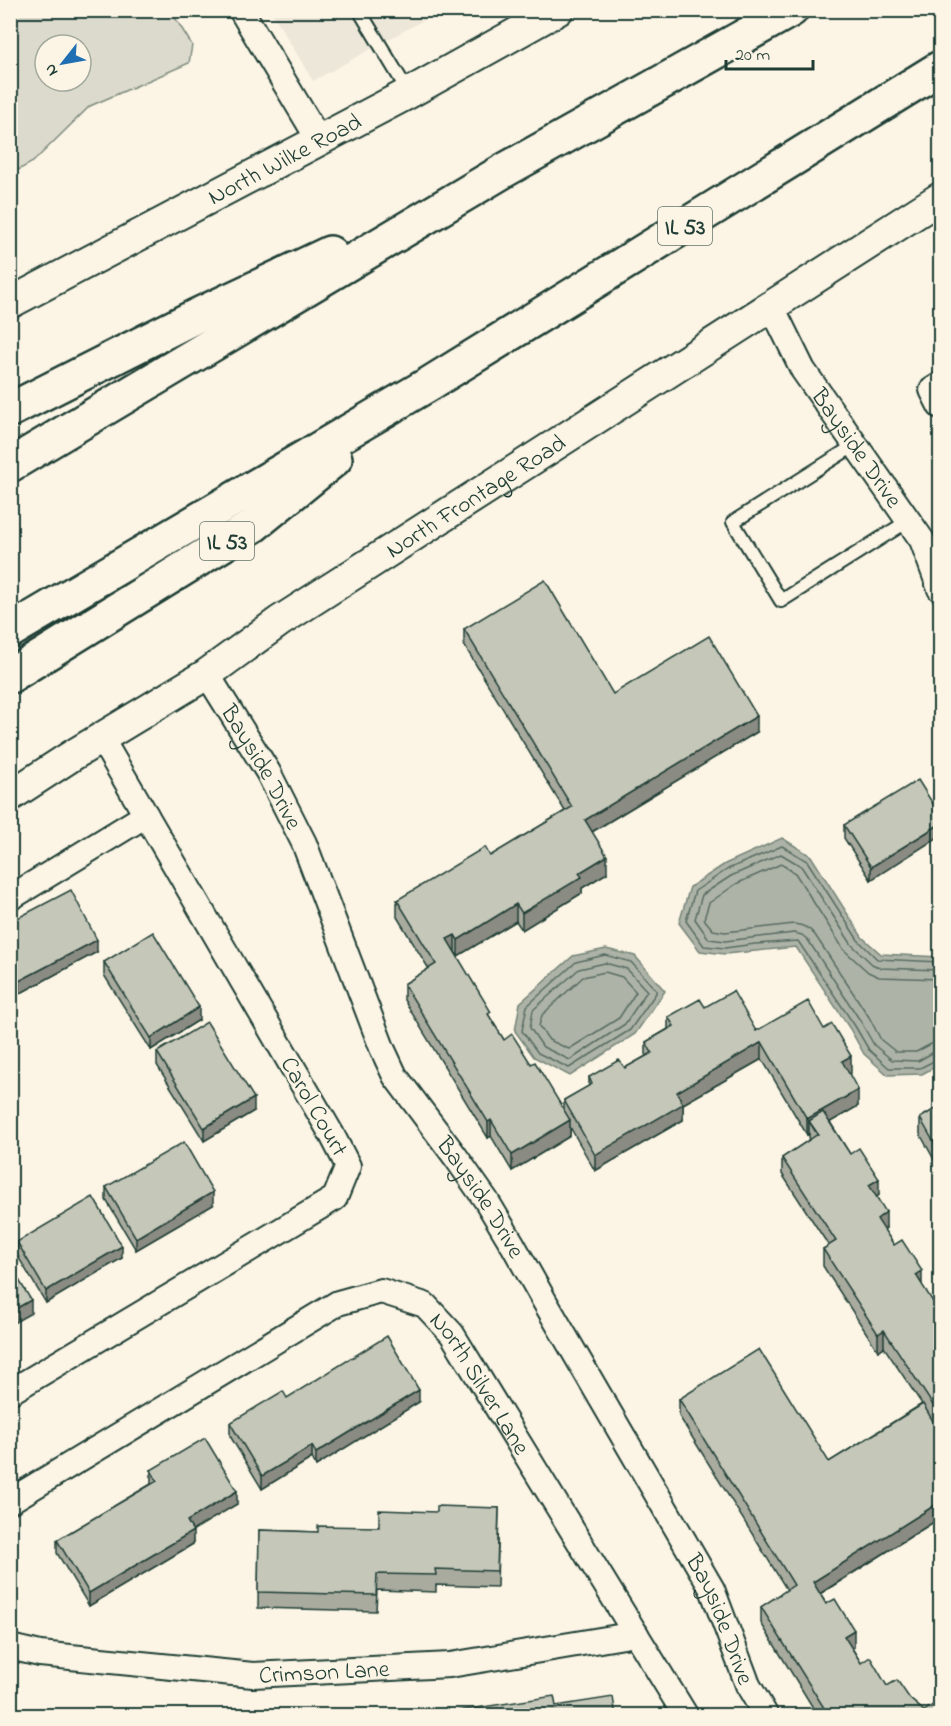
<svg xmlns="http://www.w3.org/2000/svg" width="951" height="1726" font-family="'Indie Flower',sans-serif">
  <rect width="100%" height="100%" fill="#fcf5e5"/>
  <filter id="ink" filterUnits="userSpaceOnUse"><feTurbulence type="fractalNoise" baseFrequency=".0167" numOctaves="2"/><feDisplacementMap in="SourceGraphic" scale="12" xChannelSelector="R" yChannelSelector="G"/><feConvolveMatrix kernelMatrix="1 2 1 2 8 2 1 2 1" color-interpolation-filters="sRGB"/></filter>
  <g filter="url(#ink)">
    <polygon fill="#ece7d8" points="271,11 440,11 313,81"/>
    <path fill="#dcdacc" stroke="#7e8c80" stroke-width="1.5" fill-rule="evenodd" d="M11,10L171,11L192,45L189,63L90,106L33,162L11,174ZM45,45H81V81H45Z"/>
    <g fill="#aeb3a7" stroke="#758479" stroke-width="1.5">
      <polygon points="782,838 811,856 862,937 881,954 940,957 940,1064 922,1074 888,1075 864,1054 850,1029 796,947 725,954 700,951 679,923 690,887 725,864"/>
      <polygon points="606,949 635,956 665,991 635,1034 570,1076 534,1057 515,1031 520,1003 573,956"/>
    </g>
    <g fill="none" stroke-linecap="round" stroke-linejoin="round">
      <g stroke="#586c62" stroke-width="1.5">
        <polygon points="605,955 631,962 656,990 656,993 630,1030 569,1068 538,1053 522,1031 527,1006 576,962"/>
        <polyline points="940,962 877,959 858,940 807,861 782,846 728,869 695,891 686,921 704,946 725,948 755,944 798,941 855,1026 869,1050 889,1068 920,1068 936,1060 940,1059"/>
        <polygon points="605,963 627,969 647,991 625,1024 570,1060 543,1047 530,1028 533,1010 579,969"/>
        <polyline points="940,970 880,968 872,964 852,945 801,866 781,854 731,876 702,895 695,919 709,939 725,941 794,933 802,935 808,940 861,1022 874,1045 892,1060 918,1061 934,1052 940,1052"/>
        <polygon points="605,972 622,977 636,992 619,1018 569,1049 549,1040 539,1026 542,1015 583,977"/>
        <path d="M940,979L879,977L868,972L844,950L795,873L781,864L736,884L709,903L704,919L713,930L725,932L794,924C803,925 810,928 815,935L869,1017L881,1040L896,1052H916L931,1044L940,1043"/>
      </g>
      <g stroke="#1f3d34" stroke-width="16">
        <g id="service">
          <polyline points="359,10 409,93"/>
          <polyline points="855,445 733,522 781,601 908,521"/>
        </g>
      </g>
      <g stroke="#1f3d34" stroke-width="28">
        <g id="minor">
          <polyline points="241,10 319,140"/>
          <path id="s1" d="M772,307L803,370L922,540L940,589"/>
          <polyline points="940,385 932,390 940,406"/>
          <path id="s2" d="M207,674L268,772L304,843L382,1048L395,1076L455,1156L486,1200L513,1245L545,1302L712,1589L748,1685L766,1716"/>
          <polyline points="10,898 146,815"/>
          <polyline points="10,1392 335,1198 348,1166 331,1133 101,738"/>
          <path id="s3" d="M10,1501L338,1303L381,1291L425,1305L452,1334L686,1716"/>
          <path id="s4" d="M10,1647L40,1654L253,1675L450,1665L636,1634"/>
        </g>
      </g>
      <g stroke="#1f3d34" stroke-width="34">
        <g id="tertiary">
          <path id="s5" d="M10,303L409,93L558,10"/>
          <path id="s6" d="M10,796L73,755L207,674L280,621L940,198"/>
        </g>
      </g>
      <g stroke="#1f3d34" stroke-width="38">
        <g id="motorway">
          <polyline points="10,410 196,316 330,253"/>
          <polyline points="10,465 505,170 791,10"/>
          <polyline points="10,631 429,384 940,68"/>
          <polyline points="10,676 254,525 335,459"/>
        </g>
      </g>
      <use href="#service" stroke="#fcf5e5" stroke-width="12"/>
      <use href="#minor" stroke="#fcf5e5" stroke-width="24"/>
      <use href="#tertiary" stroke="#fcf5e5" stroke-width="30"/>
      <use href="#motorway" stroke="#fcf5e5" stroke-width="33"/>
    </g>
    <g fill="#a9ab9f" stroke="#1f3d34" stroke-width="1.5">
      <polygon points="464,629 613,694 757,732 592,832 607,873 582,888 582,893 522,930 516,921 458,956 454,951 491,1019 504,1040 531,1064 564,1110 564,1100 589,1086 589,1077 625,1068 646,1056 646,1042 668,1029 668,1017 705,1007 851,1073 849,1073 858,1106 830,1122 850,1154 879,1195 877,1197 886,1228 884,1230 940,1313 940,1518 820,1594 854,1647 852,1648 861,1663 887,1686 910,1699 924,1711 940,1716 818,1716 761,1623 761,1607 787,1590 679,1416 679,1399 829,1462 922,1404 884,1347 878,1351 823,1266 823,1249 829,1246 782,1174 782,1158 810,1139 809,1137 809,1134 807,1135 762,1059 683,1104 683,1120 595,1171 570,1127 570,1136 512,1171 491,1136 488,1138 404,1000 404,984 429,969 397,917 397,900 490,856 565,811 464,645"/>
      <polygon points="940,815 871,880 844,838 844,825"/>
      <polygon points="10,922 97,952 19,994 10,977"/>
      <polygon points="104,962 199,1020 151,1050 104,975"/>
      <polygon points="157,1052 254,1111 204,1141 157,1065"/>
      <polygon points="940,1106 940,1170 920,1134 920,1118"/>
      <polygon points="106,1187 213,1205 136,1250 106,1200"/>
      <polygon points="17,1242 122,1258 46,1303 17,1255"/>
      <polygon points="287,1398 419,1402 316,1466 312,1458 262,1489 230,1436 230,1423"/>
      <polygon points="151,1470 237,1504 192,1530 193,1544 89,1606 57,1553 57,1540 151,1484"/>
      <polygon points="499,1508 497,1587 436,1585 436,1592 377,1590 376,1611 258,1608 259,1530 318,1532 379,1527 437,1512"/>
    </g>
    <g fill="#8a8b82" stroke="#1f3d34" stroke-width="1.5">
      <polygon points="757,716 757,732 585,836 585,820"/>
      <polygon points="940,824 940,836 871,880 871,867"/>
      <polygon points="607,856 607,873 582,888 582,893 522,930 522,913 579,873"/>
      <polygon points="516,904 516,921 458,956 458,940"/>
      <polygon points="455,935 455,951 447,956 447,939"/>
      <polygon points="97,940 97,952 19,994 19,981"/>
      <polygon points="199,1007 199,1020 151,1050 151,1038"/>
      <polygon points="762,1042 762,1059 683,1104 683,1120 595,1171 595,1155 677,1092"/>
      <polygon points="851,1056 851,1073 842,1078 842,1061"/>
      <polygon points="858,1090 858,1106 815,1131 809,1121 809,1134 807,1135 807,1119"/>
      <polygon points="254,1098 254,1111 204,1141 204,1128"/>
      <polygon points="491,1120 491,1136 488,1138 488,1122"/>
      <polygon points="570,1120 570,1136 512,1171 512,1155"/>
      <polygon points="879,1179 879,1195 869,1202 869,1185"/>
      <polygon points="213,1192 213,1205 136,1250 136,1238"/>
      <polygon points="886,1212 886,1228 877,1235 877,1219"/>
      <polygon points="122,1246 122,1258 46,1303 46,1291"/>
      <polygon points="922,1271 922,1287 916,1275"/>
      <polygon points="31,1300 31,1313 10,1325 10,1312"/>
      <polygon points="884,1330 884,1347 878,1351 878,1334"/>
      <polygon points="419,1390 419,1402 316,1466 316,1453"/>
      <polygon points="312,1446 312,1458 262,1489 262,1476"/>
      <polygon points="237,1491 237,1504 187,1534 187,1521"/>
      <polygon points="940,1502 940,1518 813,1598 813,1582"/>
      <polygon points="193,1531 193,1544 89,1606 89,1593"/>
      <polygon points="854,1630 854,1647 844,1653 844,1636"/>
    </g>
    <g fill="#c5c7b9" stroke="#1f3d34" stroke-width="1.5">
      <polygon points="545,580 613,694 709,636 757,716 585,820 607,856 579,873 582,877 522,913 516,904 458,940 455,935 447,939 491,1012 488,1014 504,1040 512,1034 531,1064 535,1062 570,1120 512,1155 491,1120 488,1122 404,984 436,964 397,900 485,847 490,856 572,807 464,629"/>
      <polygon points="918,780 940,815 940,824 871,867 844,825"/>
      <polygon points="71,890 97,940 19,981 10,964 10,922"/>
      <polygon points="153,932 199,1007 151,1038 104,962"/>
      <polygon points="733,991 756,1031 808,1001 824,1029 832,1024 851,1056 842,1061 858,1090 807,1119 762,1042 677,1092 683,1104 595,1155 564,1100 592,1084 589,1077 619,1060 625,1068 652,1053 646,1042 674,1026 668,1017 700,999 705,1007"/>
      <polygon points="207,1022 254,1098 204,1128 157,1052"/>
      <polygon points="940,1106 940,1153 920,1118"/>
      <polygon points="823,1112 850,1154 859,1148 879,1179 869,1185 886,1212 877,1219 894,1245 902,1240 922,1271 916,1275 940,1313 940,1416 884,1330 878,1334 823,1249 836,1241 782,1158 818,1134 809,1121"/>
      <polygon points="184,1142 213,1192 136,1238 106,1187"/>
      <polygon points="93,1197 122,1246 46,1291 17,1242"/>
      <polygon points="10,1265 31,1300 10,1312"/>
      <polygon points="387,1336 419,1390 316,1453 312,1446 262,1476 230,1423 283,1391 287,1398"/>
      <polygon points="759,1349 829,1462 923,1404 940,1433 940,1502 813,1582 826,1604 835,1599 854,1630 844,1636 861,1663 870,1657 887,1686 897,1680 910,1699 924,1711 940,1700 940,1716 829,1716 761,1607 794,1585 679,1399"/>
      <polygon points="205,1438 237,1491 187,1521 193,1531 89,1593 57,1540 157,1481 151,1470"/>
      <polygon points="437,1506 499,1508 497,1571 435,1569 436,1575 377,1574 376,1595 258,1592 259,1530 318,1532 318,1526 379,1527 379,1510 437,1512"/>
      <polygon points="554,1696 556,1706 613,1697 616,1716 425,1716"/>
    </g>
  </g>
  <g text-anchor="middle" stroke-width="5" stroke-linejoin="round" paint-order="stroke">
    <g fill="#fcf5e5" stroke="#617469" stroke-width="1.5">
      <rect x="658" y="207" width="54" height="38" rx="4.5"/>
      <rect x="200" y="522" width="54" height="38" rx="4.5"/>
    </g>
    <g font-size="22" font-weight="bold" fill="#1f3d34">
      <text x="685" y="234">IL 53</text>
      <text x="227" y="549">IL 53</text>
    </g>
    <g font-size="24" fill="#1f3d34" stroke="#fcf5e5">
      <text dy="8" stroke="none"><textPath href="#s5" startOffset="310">North Wilke Road</textPath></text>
      <text dy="8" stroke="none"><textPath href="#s1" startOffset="165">Bayside Drive</textPath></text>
      <text dy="8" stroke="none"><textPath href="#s6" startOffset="554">North Frontage Road</textPath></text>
      <text dy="8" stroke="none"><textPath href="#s2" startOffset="108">Bayside Drive</textPath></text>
      <text transform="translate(315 1106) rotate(60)" y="8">Carol Court</text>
      <text dy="8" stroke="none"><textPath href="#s2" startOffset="594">Bayside Drive</textPath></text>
      <text dy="8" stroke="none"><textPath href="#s3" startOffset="570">North Silver Lane</textPath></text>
      <text dy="8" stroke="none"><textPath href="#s2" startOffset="1080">Bayside Drive</textPath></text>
      <text dy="8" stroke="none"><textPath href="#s4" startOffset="316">Crimson Lane</textPath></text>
    </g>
  </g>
  <rect width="951" height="1726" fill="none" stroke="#fcf5e5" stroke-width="36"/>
  <rect x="18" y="18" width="915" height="1690" fill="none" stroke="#1f3d34" stroke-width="2" filter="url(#ink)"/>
  <g transform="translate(63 63) rotate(239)"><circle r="28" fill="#fcf5e5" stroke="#a4ab9e" stroke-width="1.5"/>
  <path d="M0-4.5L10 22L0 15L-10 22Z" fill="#1f6fb2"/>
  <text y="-9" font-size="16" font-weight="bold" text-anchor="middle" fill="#1f3d34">N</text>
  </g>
  <path d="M726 60v9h87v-9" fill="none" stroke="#1f3d34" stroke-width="3"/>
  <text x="735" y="60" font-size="18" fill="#1f3d34" stroke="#fcf5e5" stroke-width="4.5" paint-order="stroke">20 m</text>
</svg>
